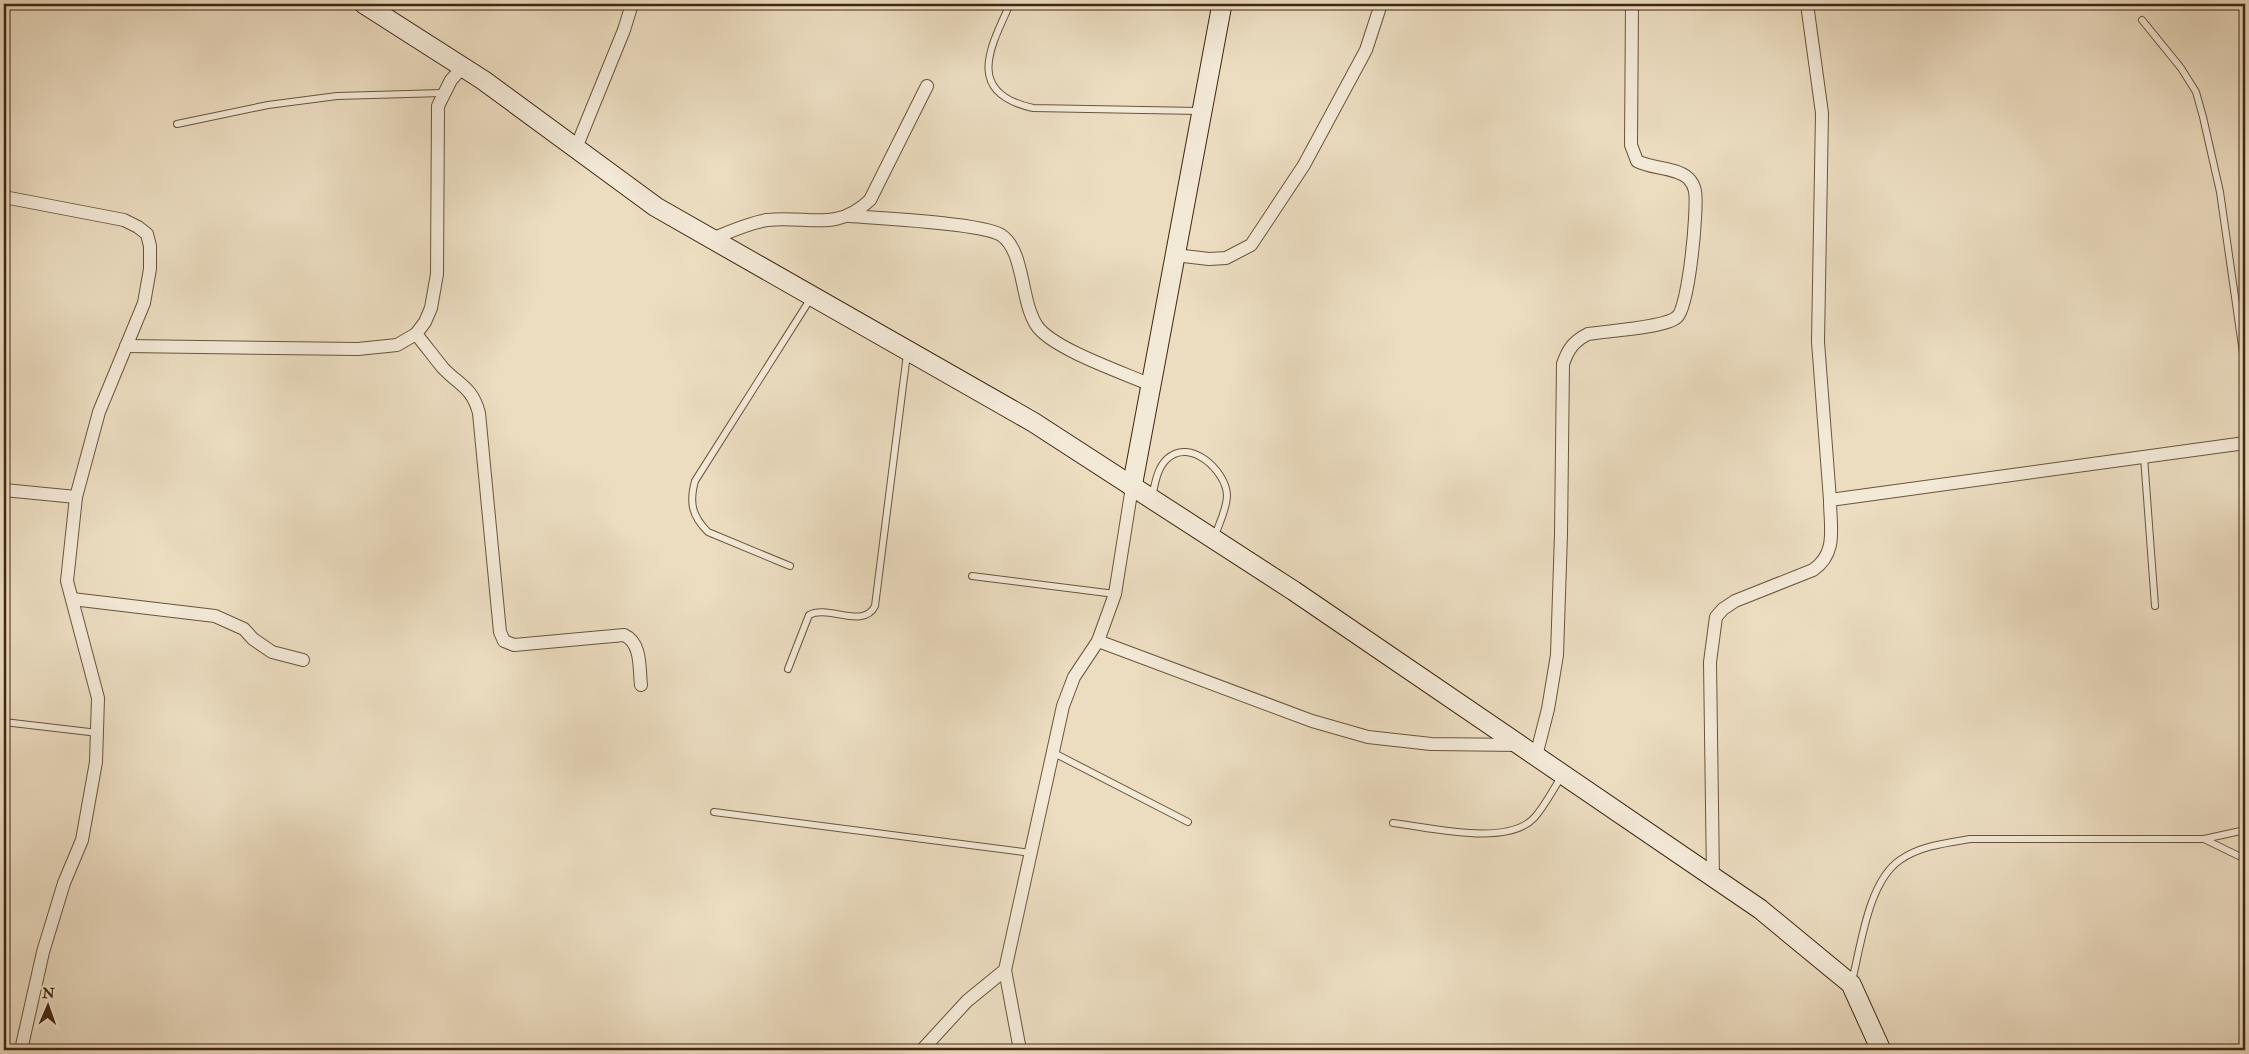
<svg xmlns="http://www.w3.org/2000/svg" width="2249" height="1054" font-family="'IM FELL Double Pica',serif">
  <rect width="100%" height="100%" fill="#ecddc1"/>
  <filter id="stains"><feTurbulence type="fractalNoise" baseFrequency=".004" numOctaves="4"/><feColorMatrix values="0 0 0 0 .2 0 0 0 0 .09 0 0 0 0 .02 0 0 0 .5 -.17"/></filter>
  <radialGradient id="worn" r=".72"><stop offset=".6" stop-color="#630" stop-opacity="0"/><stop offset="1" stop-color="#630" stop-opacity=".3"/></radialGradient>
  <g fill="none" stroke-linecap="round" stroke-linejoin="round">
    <g stroke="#6b543c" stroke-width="8">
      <g id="lane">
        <path d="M1010,4C990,48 965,93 1033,108L1199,111"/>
        <polyline points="2142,20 2181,68 2196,92 2203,117 2220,192 2245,367"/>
        <polyline points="177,124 268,105 337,96 443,93"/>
        <polyline points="2144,457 2155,606"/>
        <path d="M1152,497C1155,484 1157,468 1167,459C1190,437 1226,471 1227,495C1227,509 1219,523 1215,536"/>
        <path d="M790,566L708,532C692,516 689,503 695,481L811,298"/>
        <polyline points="972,576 1115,594"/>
        <path d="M788,669L809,615C828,604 863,630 875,606L907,354"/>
        <polyline points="4,722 98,733"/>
        <polyline points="1054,753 1188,822"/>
        <polyline points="714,812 1031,853"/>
        <path d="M1393,823C1429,827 1507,847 1534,818C1545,806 1553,789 1562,776"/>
        <polyline points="2204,839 2245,859"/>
        <path d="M1852,981C1861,946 1868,882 1900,860C1920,846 1946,843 1970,839H2204L2245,830"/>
      </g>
    </g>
    <g stroke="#6b543c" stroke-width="14">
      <g id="street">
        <polyline points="1807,4 1822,113 1818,342 1830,500"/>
        <polyline points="576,148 624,30 632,4"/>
        <polyline points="4,197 124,220 138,227 147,234 150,246 150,269 144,303 99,412 76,497 67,581 98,698 96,762 82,840 64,883 43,952 21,1050"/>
        <path d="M850,216C878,218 982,223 1001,235C1025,251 1020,301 1037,326C1053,349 1124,373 1151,385"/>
        <path d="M712,239C729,232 748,223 767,220C808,215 835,233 870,200L927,86"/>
        <polyline points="1175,255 1209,259 1226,258 1251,245 1304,165 1366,50 1381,4"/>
        <path d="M416,334C425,345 434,357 443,368C460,386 472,387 479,413L500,632L504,641L514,645L624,635C642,643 639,668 641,685"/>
        <polyline points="126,346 358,349 397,345 416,334 425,322 431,308 437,274 438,106 451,80 463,67"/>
        <polyline points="4,490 76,497"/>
        <polyline points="72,599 215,616 244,629 253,639 272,652 303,660"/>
        <polyline points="1098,641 1312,721 1368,737 1431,744 1520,745"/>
        <path d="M1536,756L1548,709L1557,655L1561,534L1563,364C1568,349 1574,341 1588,334C1606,331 1665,328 1677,317C1689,307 1698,208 1695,191C1694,186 1691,181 1688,178C1675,167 1652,169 1637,161L1631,145L1632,4"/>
        <path d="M1713,877L1710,662L1716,617L1723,609L1735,601L1813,570C1838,553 1830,527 1830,500L2245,443"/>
        <polyline points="922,1050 967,1001 1005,970"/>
        <polyline points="1020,1050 1005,970 1063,706 1074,677 1098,641 1115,594 1132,487"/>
      </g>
    </g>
    <g stroke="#402610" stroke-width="21">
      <g id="secondary">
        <polyline points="364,4 483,80 656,207 1033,422 1294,591 1760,909 1851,984 1881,1050"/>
        <polyline points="1132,487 1222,4"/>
      </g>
    </g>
    <use href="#lane" stroke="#f3e9d7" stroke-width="6"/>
    <use href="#street" stroke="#f3e9d7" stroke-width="12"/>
    <use href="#secondary" stroke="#f3e9d7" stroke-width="19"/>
  </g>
  <rect width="2249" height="1054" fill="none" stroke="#ecddc1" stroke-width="20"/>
  <rect x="5" y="5" width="2239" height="1044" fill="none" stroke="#402610" stroke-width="2.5"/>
  <rect x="10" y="10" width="2229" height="1034" fill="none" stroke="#402610"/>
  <g transform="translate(48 1006) rotate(2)" stroke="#f3e9d7" stroke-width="4" paint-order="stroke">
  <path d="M0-4L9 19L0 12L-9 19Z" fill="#402610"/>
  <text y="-8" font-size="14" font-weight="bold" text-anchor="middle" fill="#402610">N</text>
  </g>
  <rect width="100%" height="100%" filter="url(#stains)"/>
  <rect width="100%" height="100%" fill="url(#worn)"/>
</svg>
